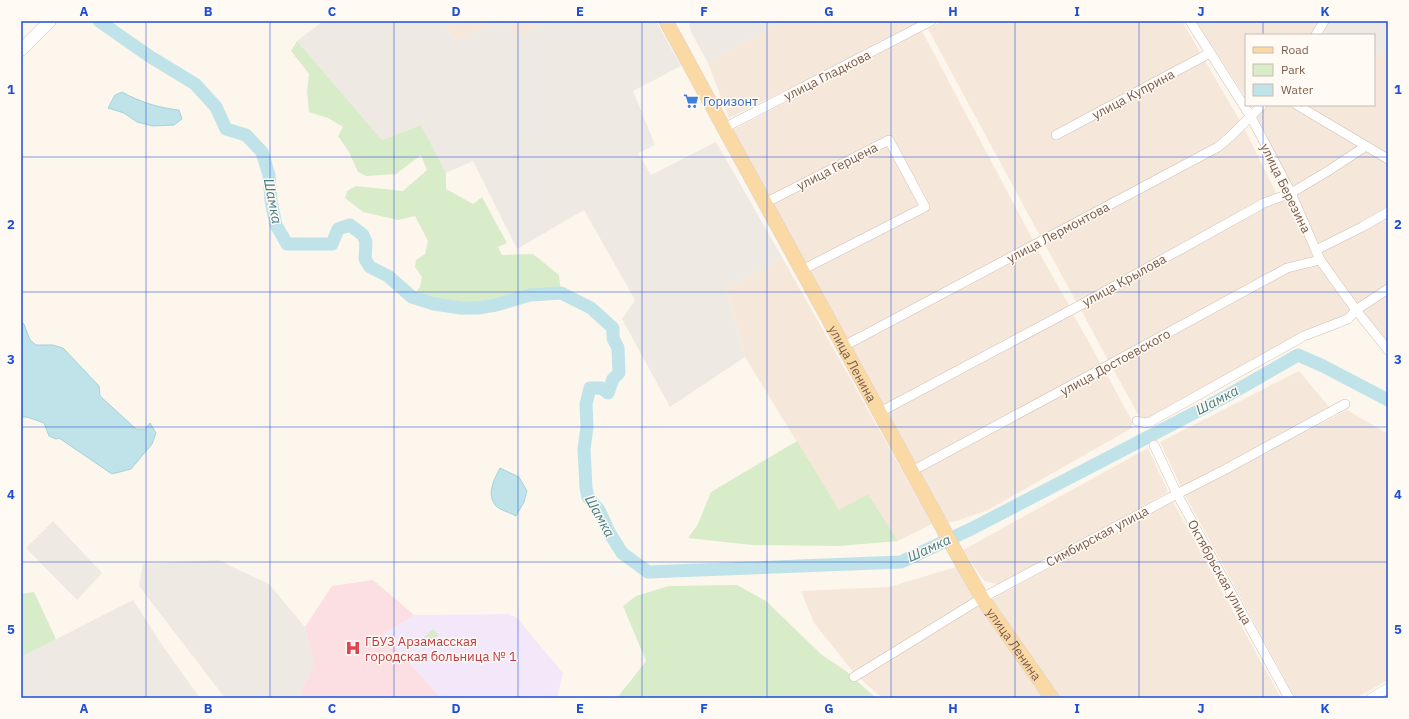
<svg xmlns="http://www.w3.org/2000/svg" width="1409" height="719" font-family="'IBM Plex Sans',sans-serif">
  <rect width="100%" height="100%" fill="#fdf6ec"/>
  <g fill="#f5e8da">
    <polygon points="444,21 550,21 517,39 507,21 454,39"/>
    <polygon points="783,21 926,21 729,118 708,63"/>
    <polygon points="943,21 1182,21 1240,121 1226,135 1210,147 1040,236 928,29"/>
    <polygon points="1196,21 1319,21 1311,35 1246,35 1246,98"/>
    <polygon points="922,31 1033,240 847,342 731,131"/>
    <polygon points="1374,53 1388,56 1388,155 1304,105 1374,105"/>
    <polygon points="1267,105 1289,105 1388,163 1388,348 1320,254 1255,117"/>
    <polygon points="1245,130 1277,195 1077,303 1044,243 1220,151"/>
    <polygon points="1291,194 1319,259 1287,266 1109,362 1080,308 1262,205"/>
    <polygon points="1036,247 1070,307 884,406 850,347"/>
    <polygon points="783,259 932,524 898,541 868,494 839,511 745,357 726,288"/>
    <polygon points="1319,261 1353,309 1347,317 1150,418 1140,418 1112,367 1286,269"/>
    <polygon points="1072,312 1102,366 915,466 886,413"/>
    <polygon points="1105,371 1132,421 1132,428 988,510 960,520 946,523 918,471"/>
    <polygon points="1299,371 1330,408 1181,487 1160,442"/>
    <polygon points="1347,410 1388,434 1388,680 1356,698 1295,698 1185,495"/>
    <polygon points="1148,448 1168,492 1001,585 984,581 963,550"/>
    <polygon points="1173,502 1281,698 1058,698 990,600"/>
    <polygon points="956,567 987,618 1044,698 882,698 854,673 814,623 801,591 889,587"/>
  </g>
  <g fill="#efe9e4">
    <polygon points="323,21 444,21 454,39 507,21 517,38 550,21 656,21 681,66 633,91 655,145 638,153 651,175 716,142 783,259 726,288 745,357 670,407 622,319 635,300 584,210 517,249 473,161 446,173 421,125 382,140 297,41"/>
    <polygon points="689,21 783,21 708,63 691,32"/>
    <polygon points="1329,21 1388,21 1388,56 1374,53 1374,35 1321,35"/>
    <polygon points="53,521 102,573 77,600 26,548"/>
    <polygon points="218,560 269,584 305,627 314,663 298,698 225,698 139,586 143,564"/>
    <polygon points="133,600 164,648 200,698 21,698 21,657"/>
  </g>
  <polygon fill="#f3e8fa" points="508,614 516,617 563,673 557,698 441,698 383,634 414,615"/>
  <polygon fill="#fbdfe3" points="373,580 414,615 383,634 441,698 298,698 314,663 305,627 332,586"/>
  <g fill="#d8ecc9">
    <path d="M297,41L382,140L421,125L446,173V189L473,204L482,197L507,243L498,247L502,255L533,254L559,275L561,293C550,294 540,293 530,295C513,299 496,306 479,308C456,311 433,304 412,297L420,287L422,277L415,267L416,260L425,254L428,241L415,216L398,220L363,212L345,198L347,191L356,186L403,191L427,170L421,155L396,174L366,176L358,172L349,152L338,136L343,127L328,118L309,112L307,91L309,74L291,51Z"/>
    <polygon points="797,441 839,510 868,494 898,541 839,546 752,545 688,538 698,524 711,492"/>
    <polygon points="737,585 766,601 822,655 846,671 876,698 617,698 646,661 623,606 636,596 669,586"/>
    <polygon points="34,592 56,639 21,657 21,594"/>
    <polygon points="433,629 439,635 424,649 418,643"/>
  </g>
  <g fill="#bfe3e8" stroke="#a5d3da">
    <path d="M122,92C140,102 159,108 179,110L182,119L174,125L153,126L137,122L124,113L108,108L115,95Z"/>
    <polygon points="21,322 24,324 30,340 36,345 53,345 63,348 99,386 100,396 136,429 145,429 150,423 156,433 152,444 131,469 112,474 59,438 56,439 49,436 44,423 27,417 21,417"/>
    <path d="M500,468L519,477L527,491L524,502L516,516C511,513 500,510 496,506C486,494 494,480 500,468Z"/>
  </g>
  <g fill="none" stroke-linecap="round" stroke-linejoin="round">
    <polyline stroke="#bfe3e8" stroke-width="13" points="99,21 149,56 195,84 216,107 226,129 246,135 262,152 269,175 271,201 276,225 287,244 332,244 338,229 350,225 363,235 366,242 365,259 370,267 388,276 412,297 434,304 461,308 478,308 496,305 530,295 561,293 591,308 613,328 613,338 618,348 619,373 613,379 608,393 601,388 590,388 586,404 587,427 584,449 586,488 588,497 599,510 609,532 622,553 648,572 901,562 971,529 1223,398 1298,355 1323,366 1388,400"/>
    <g stroke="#d1beb0" stroke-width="10">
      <g id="street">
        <polyline points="1190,21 1251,117 1291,193 1320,260 1356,310 1388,350"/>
        <polyline points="1316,35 1324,21"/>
        <polyline points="1297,105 1388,159"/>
        <polyline points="724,128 931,21"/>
        <polyline points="1056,135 1210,53"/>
        <polyline points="765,203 889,140 925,207 802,270"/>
        <polyline points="1316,250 1362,227 1388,212"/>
        <polyline points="844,346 1218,147 1231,136 1262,105"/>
        <polyline points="880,412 1075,308 1264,203 1291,193 1328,171 1366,146"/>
        <polyline points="1137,421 1145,423 1150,422 1304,336 1348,319 1356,310 1388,289"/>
        <polyline points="1154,445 1177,494 1289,698"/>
        <polyline points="912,471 1107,366 1287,268 1320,260"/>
        <polyline points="854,677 982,598 1177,494 1226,469 1345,404"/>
        <polyline points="1371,698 1388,688"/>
      </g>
    </g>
    <g stroke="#d6c0b0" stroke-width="13">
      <polyline id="secondary" points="21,50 50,21"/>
    </g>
    <g stroke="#dad1cd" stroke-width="15">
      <g id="primary">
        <path id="s1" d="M666,21L724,128L958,556L982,598L1052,698"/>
      </g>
    </g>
    <use href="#street" stroke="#fff" stroke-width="9"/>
    <use href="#secondary" stroke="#fff" stroke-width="12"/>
    <use href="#primary" stroke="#fbd9a5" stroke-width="14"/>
  </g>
  <path fill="none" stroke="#1d4ed8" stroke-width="1" stroke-opacity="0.55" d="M146,21V698M270,21V698M394,21V698M518,21V698M642,21V698M767,21V698M891,21V698M1015,21V698M1139,21V698M1263,21V35M1263,105V698M21,157H1388M21,292H1388M21,427H1388M21,562H1388"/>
  <defs>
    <g id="supermarket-bare" transform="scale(1.2)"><path d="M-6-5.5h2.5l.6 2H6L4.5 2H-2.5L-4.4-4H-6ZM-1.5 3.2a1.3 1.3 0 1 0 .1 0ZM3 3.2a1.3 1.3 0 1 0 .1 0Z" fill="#3f7fe0" stroke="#fffaf3" stroke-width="2.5" paint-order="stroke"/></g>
    <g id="hospital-bare" transform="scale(1.2)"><path d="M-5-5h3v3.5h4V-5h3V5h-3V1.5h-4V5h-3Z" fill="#e0444e" stroke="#fffaf3" stroke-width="2.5" paint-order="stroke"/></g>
  </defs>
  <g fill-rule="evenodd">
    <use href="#supermarket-bare" x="691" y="101"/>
    <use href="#hospital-bare" x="353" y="648"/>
  </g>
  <g text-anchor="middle" stroke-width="3" stroke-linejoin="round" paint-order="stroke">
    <g font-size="13" fill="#7a5c4d" stroke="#fffaf3">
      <text transform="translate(827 75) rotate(-27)" y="5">улица Гладкова</text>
      <text transform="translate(1133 94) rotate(-28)" y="5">улица Куприна</text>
      <text transform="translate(837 166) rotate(-27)" y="5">улица Герцена</text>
      <text transform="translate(1286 188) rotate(64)" y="5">улица Березина</text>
      <text transform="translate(1058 232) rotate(-28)" y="5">улица Лермонтова</text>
      <text transform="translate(1124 280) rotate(-29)" y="5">улица Крылова</text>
      <text transform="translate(1115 362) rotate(-29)" y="5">улица Достоевского</text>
      <text dy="5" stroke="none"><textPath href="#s1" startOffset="390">улица Ленина</textPath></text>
      <text transform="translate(1097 536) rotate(-28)" y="5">Симбирская улица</text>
      <text transform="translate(1220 572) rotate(61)" y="5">Октябрьская улица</text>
      <text dy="5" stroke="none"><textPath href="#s1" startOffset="714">улица Ленина</textPath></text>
    </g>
    <g font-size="13" fill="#366cbe" stroke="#fffaf3" text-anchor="start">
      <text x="703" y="106">Горизонт</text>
    </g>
    <g font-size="13" fill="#be3a42" stroke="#fffaf3" text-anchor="start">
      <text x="365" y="646">ГБУЗ Арзамасская<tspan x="365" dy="15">городская больница № 1</tspan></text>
    </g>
    <g font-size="14" font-style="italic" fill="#437c86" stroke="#fffaf3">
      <text transform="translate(273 201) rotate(79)" y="5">Шамка</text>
      <text transform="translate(1217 400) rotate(-28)" y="5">Шамка</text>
      <text transform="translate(600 516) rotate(61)" y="5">Шамка</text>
      <text transform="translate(929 548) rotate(-25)" y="5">Шамка</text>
    </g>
  </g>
  <rect width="1409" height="719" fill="none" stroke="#fffaf3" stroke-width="44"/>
  <rect x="1245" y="34" width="130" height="72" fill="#fffaf3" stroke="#cabbb1"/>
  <rect x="1253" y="47" width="20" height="6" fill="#fbd9a5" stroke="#cabbb1"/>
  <text x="1281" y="54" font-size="12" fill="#7a5c4d">Road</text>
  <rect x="1253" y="64" width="20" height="12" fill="#d8ecc9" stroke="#cabbb1"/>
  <text x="1281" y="74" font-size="12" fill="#7a5c4d">Park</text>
  <rect x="1253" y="84" width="20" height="12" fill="#bfe3e8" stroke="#cabbb1"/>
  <text x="1281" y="94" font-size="12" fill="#7a5c4d">Water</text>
  <rect x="22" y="22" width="1365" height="675" fill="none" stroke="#1d4ed8" stroke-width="1.5"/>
  <g font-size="13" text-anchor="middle" font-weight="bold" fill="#1d4ed8">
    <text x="84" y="16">A</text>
    <text x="208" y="16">B</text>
    <text x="332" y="16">C</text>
    <text x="456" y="16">D</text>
    <text x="580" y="16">E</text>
    <text x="704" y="16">F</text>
    <text x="829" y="16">G</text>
    <text x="953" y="16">H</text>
    <text x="1077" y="16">I</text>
    <text x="1201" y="16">J</text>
    <text x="1325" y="16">K</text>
    <text x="11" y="94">1</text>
    <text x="1398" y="94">1</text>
    <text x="11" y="229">2</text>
    <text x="1398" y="229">2</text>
    <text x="11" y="364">3</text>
    <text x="1398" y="364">3</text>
    <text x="11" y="499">4</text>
    <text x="1398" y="499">4</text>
    <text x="11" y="634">5</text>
    <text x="1398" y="634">5</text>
    <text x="84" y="713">A</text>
    <text x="208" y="713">B</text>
    <text x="332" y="713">C</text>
    <text x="456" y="713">D</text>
    <text x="580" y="713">E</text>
    <text x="704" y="713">F</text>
    <text x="829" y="713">G</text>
    <text x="953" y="713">H</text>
    <text x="1077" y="713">I</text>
    <text x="1201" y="713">J</text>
    <text x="1325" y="713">K</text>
  </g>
</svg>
